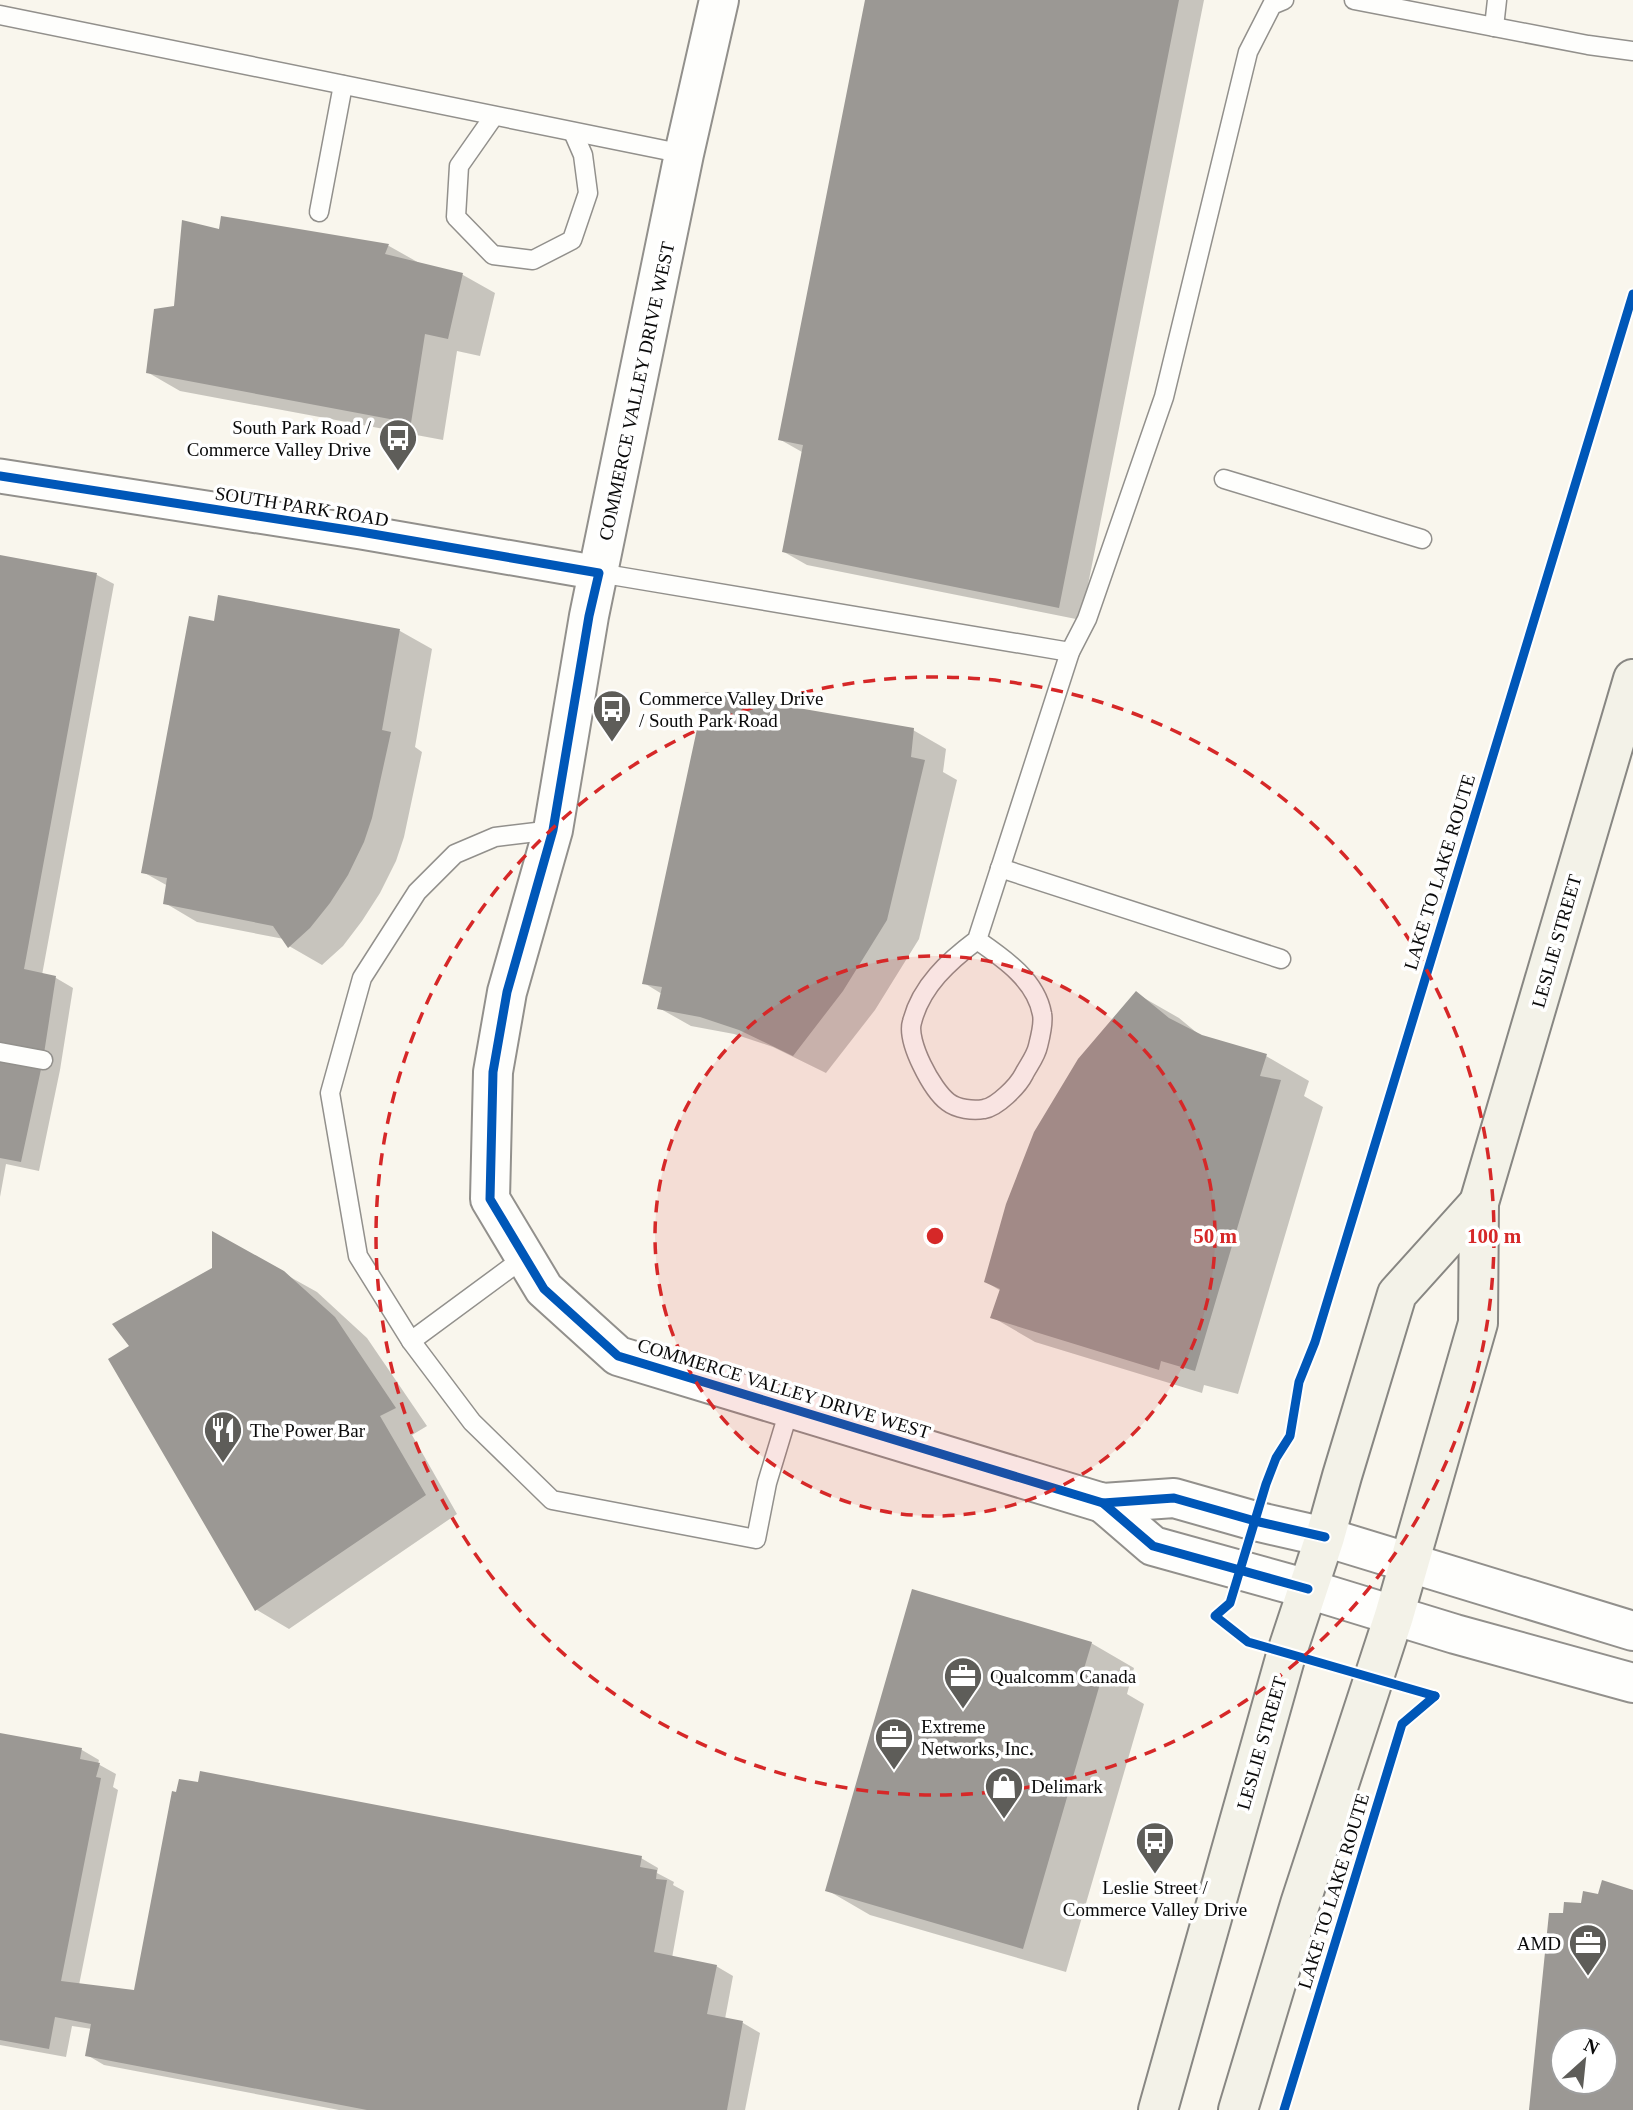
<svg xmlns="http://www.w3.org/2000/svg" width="1633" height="2110" font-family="'Times New Roman',serif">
  <rect width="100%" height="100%" fill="#f9f6ed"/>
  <g fill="#0003">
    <polygon points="866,0 1204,0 1081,620 807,565 784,552 802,452 779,439"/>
    <polygon points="222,218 389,246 421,264 463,275 495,293 480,356 457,351 443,440 180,391 147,372 175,307 221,231"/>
    <polygon points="0,556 97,575 114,584 42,975 56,978 73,988 60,1070 39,1171 6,1164 0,1197"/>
    <polygon points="216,623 400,631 432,649 415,747 422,752 404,837 396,861 380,893 362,921 343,946 322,965 289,946 284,939 197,922 165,903 168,886 143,872"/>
    <polygon points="913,730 946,749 943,772 957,780 919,939 875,1010 826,1073 773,1047 734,1034 691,1026 659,1008 662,994 644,983"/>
    <polygon points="1137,994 1179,1018 1202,1037 1266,1056 1309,1081 1304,1096 1323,1107 1238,1394 1204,1385 1202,1393 1035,1342 992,1317 1001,1291 986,1282"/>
    <polygon points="283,1273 317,1292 367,1338 427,1426 412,1435 457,1514 289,1629 257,1610 110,1360"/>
    <polygon points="1091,1643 1134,1668 1127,1694 1144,1704 1066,1972 870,1915 827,1890"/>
    <polygon points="0,1734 82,1750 99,1760 98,1764 116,1774 113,1787 118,1790 79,1985 136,1992 641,1858 658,1868 657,1873 674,1882 673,1885 684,1891 672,1958 716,1966 733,1976 725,2019 743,2023 760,2033 745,2110 339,2110 104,2065 87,2055 92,2029 72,2026 66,2057 0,2045"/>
  </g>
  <g fill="#9b9894" fill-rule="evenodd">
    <polygon points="865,0 1179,0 1059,608 782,552 803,445 778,440"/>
    <polygon points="221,216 389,244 385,254 463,273 448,339 425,334 411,423 146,373 154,309 174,306 182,220 219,229"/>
    <polygon points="0,555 97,573 24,969 56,976 43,1060 21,1162 0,1158"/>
    <polygon points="218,595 400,629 382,730 391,732 372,818 364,842 348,875 330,903 310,928 288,948 273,926 163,904 167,878 141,873 189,616 214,621"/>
    <polygon points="705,692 914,728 911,757 925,760 887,920 843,991 793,1056 739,1030 700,1017 657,1009 662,987 642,984"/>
    <polygon points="1136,991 1169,1018 1202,1035 1267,1054 1260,1076 1281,1080 1195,1371 1161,1361 1159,1370 990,1318 1000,1289 984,1282 1006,1204 1034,1132 1078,1059"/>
    <polygon points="212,1231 284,1271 335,1317 396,1408 380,1416 426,1495 255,1611 108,1359 129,1346 112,1324 212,1268"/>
    <polygon points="912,1589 1092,1642 1083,1672 1102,1677 1023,1949 825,1891"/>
    <polygon points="0,1733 82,1748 80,1759 100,1763 96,1777 101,1778 61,1981 134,1990 172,1791 176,1792 179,1779 198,1782 200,1771 642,1856 640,1867 657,1870 656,1879 667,1880 654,1952 717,1965 707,2014 743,2021 727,2110 367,2110 85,2056 91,2024 55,2017 49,2049 0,2040"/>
    <path d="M1602,1880L1633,1890V2110H1529L1549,1913H1563L1564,1902L1581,1903L1583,1891L1598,1894ZM1563,2040H1605V2082H1563Z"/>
  </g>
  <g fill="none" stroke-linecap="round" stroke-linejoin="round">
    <g stroke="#92908c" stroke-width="21">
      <g id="service">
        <polyline points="1354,0 1588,45 1633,51"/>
        <polyline points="0,15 684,154"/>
        <polyline points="1494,27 1497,0"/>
        <polyline points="494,116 459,166 456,217 493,255 533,260 572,240 588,193 583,155 573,132"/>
        <polyline points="319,212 343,85"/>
        <polyline points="1224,479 1422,539"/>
        <polyline points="599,573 1070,652"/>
        <polyline points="553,830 495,837 455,854 417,892 362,978 330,1093 358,1256 411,1341 472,1422 552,1500 756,1539 767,1483 790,1407"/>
        <polyline points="1000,868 1281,959"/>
        <path d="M977,940C1003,958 1036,980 1042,1014C1044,1023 1040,1038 1038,1046C1036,1056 1028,1066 1024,1074C1018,1086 997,1107 984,1109C973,1111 957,1109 948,1102C932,1090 906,1041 912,1022C921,986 949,961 977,940L1070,652L1087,619L1164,397L1248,52L1272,5L1284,0"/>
        <polyline points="0,1052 43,1060"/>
        <polyline points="411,1341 525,1257"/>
      </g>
    </g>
    <g stroke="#92908c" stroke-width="37">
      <polyline id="minor" points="0,476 361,532 599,573"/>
    </g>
    <g stroke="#92908c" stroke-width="42">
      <g id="tertiary">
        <polyline points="719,0 684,154 589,616 553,830 507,992 493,1072 490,1199 544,1289 618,1356 1103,1503 1174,1498 1255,1521 1325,1537 1633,1631"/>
        <polyline points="1103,1503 1153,1546 1308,1589 1455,1634 1633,1683"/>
      </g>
    </g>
    <g stroke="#888783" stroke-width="42">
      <g id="secondary">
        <polyline points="1158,2110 1286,1655 1325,1537 1342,1476 1397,1294 1479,1203"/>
        <polyline points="1238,2110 1300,1904 1394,1616 1478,1323 1479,1203 1633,679"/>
      </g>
    </g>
    <use href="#service" stroke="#fefefc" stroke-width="18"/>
    <use href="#minor" stroke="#fefefc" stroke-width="33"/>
    <use href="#tertiary" stroke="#fefefc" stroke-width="38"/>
    <use href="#secondary" stroke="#f3f2e8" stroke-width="38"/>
    <g stroke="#fff" stroke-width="13">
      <g id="cycleway">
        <polyline points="0,476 361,532 599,573 589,616 553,830 507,992 493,1072 490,1199 544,1289 618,1356 1103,1503 1174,1498 1255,1521 1325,1537"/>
        <polyline points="1103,1503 1153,1546 1308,1589"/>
        <polyline points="1435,1696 1248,1642 1215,1616 1230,1603 1266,1484 1276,1458 1290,1436 1299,1382 1315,1342 1633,294"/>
        <polyline points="1284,2110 1402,1724 1435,1696"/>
      </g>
    </g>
    <use href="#cycleway" stroke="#0057b8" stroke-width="9"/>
  </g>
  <circle cx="935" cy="1236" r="280" fill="#d62828" fill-opacity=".12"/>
  <g fill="none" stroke="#d62828" stroke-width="3.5" stroke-dasharray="12 9">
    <circle cx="935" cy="1236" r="280"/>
    <circle cx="935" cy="1236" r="559"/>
  </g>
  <defs>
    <g id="bus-pin" transform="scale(2.0125)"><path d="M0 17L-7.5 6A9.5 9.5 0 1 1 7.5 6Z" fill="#5e5d59" stroke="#fff"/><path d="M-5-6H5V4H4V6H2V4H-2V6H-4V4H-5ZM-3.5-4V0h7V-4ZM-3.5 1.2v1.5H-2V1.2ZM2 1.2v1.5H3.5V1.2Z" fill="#fff"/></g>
    <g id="restaurant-pin" transform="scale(2.0125)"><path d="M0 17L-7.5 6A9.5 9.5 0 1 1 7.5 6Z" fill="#5e5d59" stroke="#fff"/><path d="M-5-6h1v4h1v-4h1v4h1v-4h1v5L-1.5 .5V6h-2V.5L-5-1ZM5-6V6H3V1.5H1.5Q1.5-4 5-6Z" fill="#fff"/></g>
    <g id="office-pin" transform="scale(2.0125)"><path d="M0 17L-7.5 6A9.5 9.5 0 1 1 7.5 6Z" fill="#5e5d59" stroke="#fff"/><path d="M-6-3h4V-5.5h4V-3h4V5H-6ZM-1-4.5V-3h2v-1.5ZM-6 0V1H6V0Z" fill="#fff"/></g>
    <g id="shop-pin" transform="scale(2.0125)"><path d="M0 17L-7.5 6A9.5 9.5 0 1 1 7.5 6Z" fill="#5e5d59" stroke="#fff"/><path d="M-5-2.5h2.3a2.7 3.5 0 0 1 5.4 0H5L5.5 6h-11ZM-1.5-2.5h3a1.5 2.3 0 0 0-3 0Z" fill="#fff"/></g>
  </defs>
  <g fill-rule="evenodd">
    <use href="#bus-pin" x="398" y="438"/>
    <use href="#bus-pin" x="612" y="709"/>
    <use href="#restaurant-pin" x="223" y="1430"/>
    <use href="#office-pin" x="963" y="1676"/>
    <use href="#office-pin" x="894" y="1737"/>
    <use href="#shop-pin" x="1004" y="1786"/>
    <use href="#bus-pin" x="1155" y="1841"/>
    <use href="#office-pin" x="1588" y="1943"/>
  </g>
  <g text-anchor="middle" stroke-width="7" stroke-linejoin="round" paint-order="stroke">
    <g font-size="19" fill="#0a0a0a" stroke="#fff">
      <text transform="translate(636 391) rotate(-78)" y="7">COMMERCE VALLEY DRIVE WEST</text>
      <text transform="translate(302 506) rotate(9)" y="7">SOUTH PARK ROAD</text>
      <text transform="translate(1439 872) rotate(-73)" y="7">LAKE TO LAKE ROUTE</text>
      <text transform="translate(1556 941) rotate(-74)" y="7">LESLIE STREET</text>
      <text transform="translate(784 1388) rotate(17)" y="7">COMMERCE VALLEY DRIVE WEST</text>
      <text transform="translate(1261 1743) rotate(-74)" y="7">LESLIE STREET</text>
      <text transform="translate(1333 1891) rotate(-73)" y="7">LAKE TO LAKE ROUTE</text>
    </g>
    <g font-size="19" fill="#0a0a0a" stroke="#fff" text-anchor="start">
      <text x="371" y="434" text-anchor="end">South Park Road /<tspan x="371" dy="22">Commerce Valley Drive</tspan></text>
      <text x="639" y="705">Commerce Valley Drive<tspan x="639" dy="22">/ South Park Road</tspan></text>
      <text x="250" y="1437">The Power Bar</text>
      <text x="990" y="1683">Qualcomm Canada</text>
      <text x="921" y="1733">Extreme<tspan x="921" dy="22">Networks, Inc.</tspan></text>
      <text x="1031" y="1793">Delimark</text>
      <text x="1155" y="1894" text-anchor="middle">Leslie Street /<tspan x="1155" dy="22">Commerce Valley Drive</tspan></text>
      <text x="1561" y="1950" text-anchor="end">AMD</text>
    </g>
  </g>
  <circle cx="935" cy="1236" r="10" fill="#d62828" stroke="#fff" stroke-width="3.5"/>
  <g font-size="21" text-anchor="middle" font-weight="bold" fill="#d62828" stroke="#fff" stroke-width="7" stroke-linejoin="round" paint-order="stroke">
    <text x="1215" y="1243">50 m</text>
    <text x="1494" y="1243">100 m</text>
  </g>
  <g transform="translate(1584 2061) rotate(27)"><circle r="33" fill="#ffffff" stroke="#9d9d9d" stroke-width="2"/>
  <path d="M0-5L12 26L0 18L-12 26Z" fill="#5e5d59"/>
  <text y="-10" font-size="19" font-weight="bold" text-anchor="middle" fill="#0a0a0a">N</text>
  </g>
</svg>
